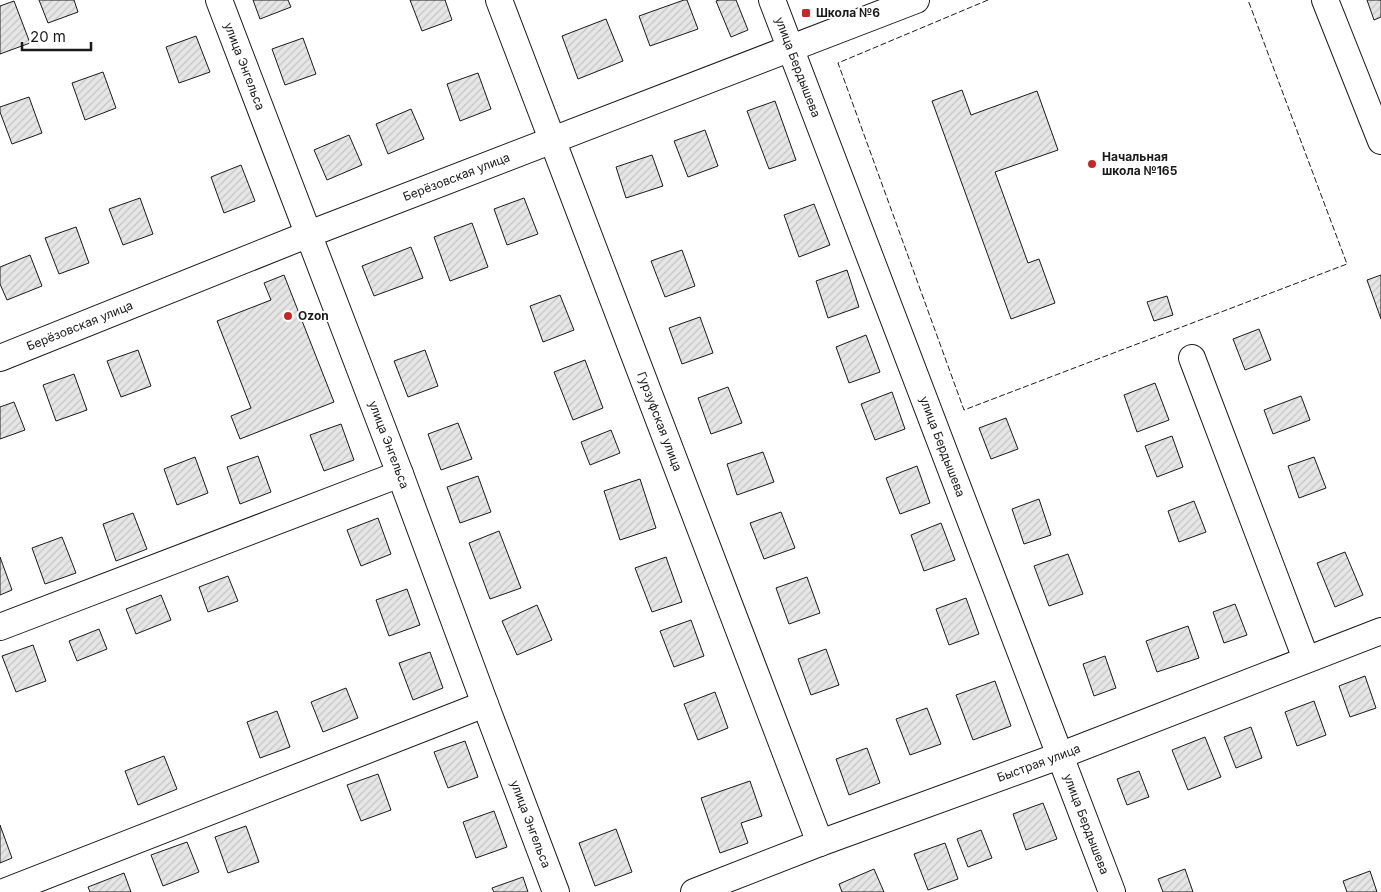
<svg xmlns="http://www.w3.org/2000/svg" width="1381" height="892" font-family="Inter,sans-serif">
  <defs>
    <pattern id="building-hatch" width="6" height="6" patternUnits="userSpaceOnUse" patternTransform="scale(1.25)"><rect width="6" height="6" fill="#e6e6e6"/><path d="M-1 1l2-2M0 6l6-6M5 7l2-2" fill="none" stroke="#c5c5c5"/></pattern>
  </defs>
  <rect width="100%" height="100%" fill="#fff"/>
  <g fill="url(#building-hatch)" stroke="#1a1a1a">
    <polygon points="39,0 74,0 78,12 48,23"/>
    <polygon points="253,0 288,0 291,7 260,19"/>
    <polygon points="410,0 445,0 452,20 422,31"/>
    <polygon points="684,0 687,0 698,29 650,46 639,16"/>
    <polygon points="719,0 736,0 748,30 731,37 716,1"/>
    <polygon points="1367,0 1381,0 1381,17 1374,20"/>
    <polygon points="14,1 30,43 0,54 0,6"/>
    <polygon points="606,19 623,61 578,79 562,36"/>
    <polygon points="196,36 210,72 179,83 166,47"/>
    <polygon points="303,38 316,74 285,85 272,49"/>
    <polygon points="103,72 116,108 85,120 72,83"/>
    <polygon points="478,73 491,109 460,121 447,84"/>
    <polygon points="962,90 971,115 1037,91 1058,150 995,172 1028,263 1039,259 1055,303 1011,319 932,101"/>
    <polygon points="29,97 42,133 12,144 0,112 0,107"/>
    <polygon points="775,101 796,160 769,169 747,111"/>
    <polygon points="411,109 424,139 388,154 376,124"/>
    <polygon points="705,130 718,166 688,177 674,141"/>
    <polygon points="349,135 362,165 327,180 314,150"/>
    <polygon points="652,155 663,186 626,198 616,167"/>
    <polygon points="241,165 255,201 224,213 211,177"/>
    <polygon points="140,198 153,234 123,245 109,209"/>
    <polygon points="524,198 538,234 507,245 494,209"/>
    <polygon points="814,204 830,245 799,257 784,215"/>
    <polygon points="472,223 488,267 450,281 434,237"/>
    <polygon points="76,227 89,263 59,274 45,238"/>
    <polygon points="411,247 423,278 374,296 362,266"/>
    <polygon points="682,250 695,286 665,297 651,261"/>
    <polygon points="30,255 42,286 7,300 0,284 0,267"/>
    <polygon points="847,270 859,307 828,318 816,281"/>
    <polygon points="284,275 334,402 240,439 231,416 251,408 217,321 271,300 264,283"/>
    <polygon points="1381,275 1381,319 1367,280"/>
    <polygon points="560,295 574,330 543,342 530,306"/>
    <polygon points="1167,296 1173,315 1154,321 1147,302"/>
    <polygon points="700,317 713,353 682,364 669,328"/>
    <polygon points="1259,329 1271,360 1245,370 1233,339"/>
    <polygon points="866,335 880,372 849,383 836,347"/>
    <polygon points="138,350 151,386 121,397 107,361"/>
    <polygon points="425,350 438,386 408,397 394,361"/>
    <polygon points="585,360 603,408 573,420 554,372"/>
    <polygon points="74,374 87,410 56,421 43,385"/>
    <polygon points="1155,383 1169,420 1137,432 1124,395"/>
    <polygon points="728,387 742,423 711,434 698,398"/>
    <polygon points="892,392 905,429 875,440 861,404"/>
    <polygon points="1301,396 1310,420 1273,434 1264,410"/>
    <polygon points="14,402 25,430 0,439 0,407"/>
    <polygon points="1006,418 1018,449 991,459 979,428"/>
    <polygon points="458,423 472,459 441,470 428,434"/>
    <polygon points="341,424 354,460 324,471 310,435"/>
    <polygon points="611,430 620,453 590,465 581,442"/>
    <polygon points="1172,436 1183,467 1157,477 1145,446"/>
    <polygon points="763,452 774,482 737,495 727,464"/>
    <polygon points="258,456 271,492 240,504 227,467"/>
    <polygon points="195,457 208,493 177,505 164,469"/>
    <polygon points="1314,457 1326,488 1299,498 1288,466"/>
    <polygon points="917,466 930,503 900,514 886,478"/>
    <polygon points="478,476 491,512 460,523 447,487"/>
    <polygon points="640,479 656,528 620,540 604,491"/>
    <polygon points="1039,499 1051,535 1024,544 1012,509"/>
    <polygon points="1194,501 1206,532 1179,542 1168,511"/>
    <polygon points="781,512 795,548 764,559 750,523"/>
    <polygon points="133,513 147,549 116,561 103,524"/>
    <polygon points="378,518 391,554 361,566 347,530"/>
    <polygon points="941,523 955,560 924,571 911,535"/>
    <polygon points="499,531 521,588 490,599 469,543"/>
    <polygon points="62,537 76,573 45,584 32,548"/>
    <polygon points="1345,552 1363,595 1335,607 1317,563"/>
    <polygon points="1068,554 1083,594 1049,606 1034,566"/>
    <polygon points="0,557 12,590 0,595"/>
    <polygon points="666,557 682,602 652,612 635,568"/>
    <polygon points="228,576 238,601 208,612 199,587"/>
    <polygon points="807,577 820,613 789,624 776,588"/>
    <polygon points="407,589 420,625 389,636 376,600"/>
    <polygon points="161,595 171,620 136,634 126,609"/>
    <polygon points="966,598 979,634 949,645 936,609"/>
    <polygon points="1235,604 1247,635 1224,643 1213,612"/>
    <polygon points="537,605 552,640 517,655 502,621"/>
    <polygon points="691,620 704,656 674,667 660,631"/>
    <polygon points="1188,626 1199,658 1157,672 1146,641"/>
    <polygon points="99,629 107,649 77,661 69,641"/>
    <polygon points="33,645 46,681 16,692 2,656"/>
    <polygon points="826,649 839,685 811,695 798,659"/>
    <polygon points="430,652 443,688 413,700 399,663"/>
    <polygon points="1105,656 1116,688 1094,696 1083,664"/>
    <polygon points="1365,676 1376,708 1350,717 1339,686"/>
    <polygon points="995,681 1011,726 973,740 956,695"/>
    <polygon points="346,688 358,718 323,732 311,702"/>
    <polygon points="715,692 728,728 698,740 684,704"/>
    <polygon points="1314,701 1326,735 1297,746 1285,712"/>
    <polygon points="927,708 941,744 910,755 896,719"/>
    <polygon points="277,711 290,747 260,758 247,722"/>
    <polygon points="1251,727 1262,758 1236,768 1224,737"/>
    <polygon points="1205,737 1221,777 1188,790 1172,750"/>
    <polygon points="465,741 478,777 448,788 434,752"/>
    <polygon points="867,748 880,783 849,795 836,759"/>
    <polygon points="164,756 177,789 138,805 125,771"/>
    <polygon points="1139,771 1149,797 1127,805 1117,779"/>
    <polygon points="378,774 391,810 361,821 347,785"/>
    <polygon points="750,781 762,816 741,823 748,843 720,853 701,798"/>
    <polygon points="1043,803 1057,839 1026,850 1013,814"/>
    <polygon points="494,811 507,847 476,858 463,822"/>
    <polygon points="0,825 12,858 0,863"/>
    <polygon points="246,826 259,862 228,873 215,837"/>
    <polygon points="616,829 632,872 595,886 579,843"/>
    <polygon points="981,830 992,858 968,867 957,839"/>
    <polygon points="187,842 199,872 163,886 151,855"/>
    <polygon points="945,843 958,879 928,890 914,854"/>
    <polygon points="874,869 884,892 842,892 839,884"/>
    <polygon points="1185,869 1193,892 1163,892 1158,879"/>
    <polygon points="1370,871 1377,892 1347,892 1343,881"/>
    <polygon points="124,873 131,892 90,892 88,887"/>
    <polygon points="523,877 528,892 494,892 492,888"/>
  </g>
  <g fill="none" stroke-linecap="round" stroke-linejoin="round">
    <g stroke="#1a1a1a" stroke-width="28">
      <g id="minor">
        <path id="s1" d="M219,0L400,474L485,704L556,892"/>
        <path id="s2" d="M499,0L820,843"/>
        <path id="s3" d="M772,0L1112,892"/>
        <polyline points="1325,0 1381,141"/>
        <path id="s4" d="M0,358L309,234L916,0"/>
        <polyline points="1192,358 1306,659"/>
        <polyline points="0,627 400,474"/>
        <polyline points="4,892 485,704"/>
        <path id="s5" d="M694,892L820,843L1059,756L1381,631"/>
      </g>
    </g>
    <use href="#minor" stroke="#fff" stroke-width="26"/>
    <polyline stroke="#1a1a1a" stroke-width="1" stroke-dasharray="6 2.5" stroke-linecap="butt" points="988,0 838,63 964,410 1347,264 1248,0"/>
  </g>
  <g fill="#c62828" stroke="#fff" stroke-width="2">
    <rect x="801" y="8" width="10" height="10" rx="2.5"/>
    <circle cx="1092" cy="164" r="5"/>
    <circle cx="288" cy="316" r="5"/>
  </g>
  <g text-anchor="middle" stroke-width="4" stroke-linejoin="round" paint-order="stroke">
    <g font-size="12" font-weight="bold" fill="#1a1a1a" stroke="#fff" text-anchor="start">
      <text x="816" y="17">Школа №6</text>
      <text x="1102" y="161">Начальная<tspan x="1102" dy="14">школа №165</tspan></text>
      <text x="298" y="320">Ozon</text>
    </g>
    <g font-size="12" fill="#1a1a1a" stroke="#fff">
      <text dy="4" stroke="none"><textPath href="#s1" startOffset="71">улица Энгельса</textPath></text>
      <text dy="4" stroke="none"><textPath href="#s3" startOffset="72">улица Бердышева</textPath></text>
      <text dy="4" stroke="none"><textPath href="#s4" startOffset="491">Берёзовская улица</textPath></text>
      <text dy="4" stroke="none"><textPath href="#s4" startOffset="86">Берёзовская улица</textPath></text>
      <text dy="4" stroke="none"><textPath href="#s2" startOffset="451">Гурзуфская улица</textPath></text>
      <text dy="4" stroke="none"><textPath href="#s1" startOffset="476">улица Энгельса</textPath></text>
      <text dy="4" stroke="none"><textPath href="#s3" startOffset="478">улица Бердышева</textPath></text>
      <text dy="4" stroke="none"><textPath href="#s5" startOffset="368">Быстрая улица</textPath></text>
      <text dy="4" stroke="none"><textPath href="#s1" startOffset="881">улица Энгельса</textPath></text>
      <text dy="4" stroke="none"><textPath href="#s3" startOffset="882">улица Бердышева</textPath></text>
    </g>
  </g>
  <path d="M22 42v8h69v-8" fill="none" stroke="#1a1a1a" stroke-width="2.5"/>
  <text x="30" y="42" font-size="15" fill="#1a1a1a" stroke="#ffffff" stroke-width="4" paint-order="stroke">20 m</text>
</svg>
